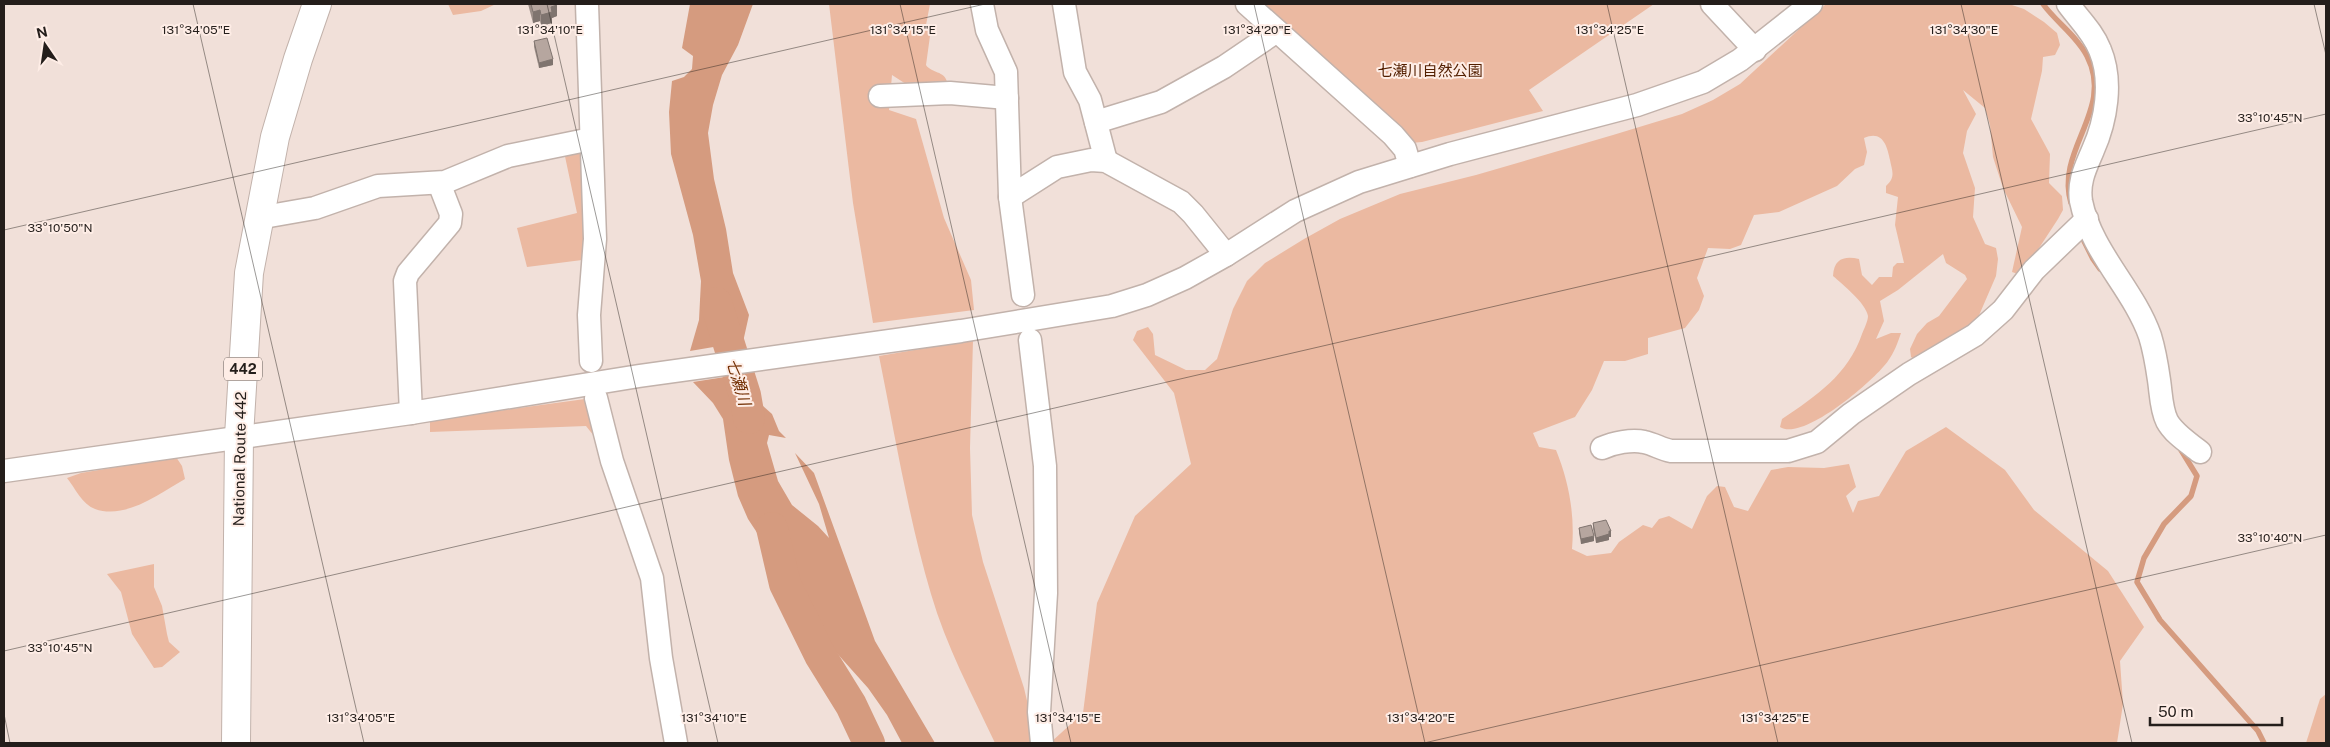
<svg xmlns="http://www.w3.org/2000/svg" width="2330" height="747" font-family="'Public Sans','Noto Sans JP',sans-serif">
  <rect width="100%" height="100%" fill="#f1e0d9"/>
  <g fill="#ebb9a1">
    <polygon points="448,4 496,4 481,11 453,15"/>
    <path d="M829,4H930L926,25L930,36L926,65C931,73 945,71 947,82L906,84L892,75L889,110L916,119L944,218L971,280L974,310L873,323L853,203Z"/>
    <polygon points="1257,4 1654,4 1529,90 1543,111 1422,142 1411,143"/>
    <path d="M1826,4H2009L2024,9L2044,22L2057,33L2060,45L2055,55L2043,57L2042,71L2031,119L2050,154L2049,183L2062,196L2063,210L2058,219L2028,265L2018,274L2012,272L2022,227L2003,188L1993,157L1990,125L1985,108L1963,90L1976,114L1967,131L1963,153L1975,188L1973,217L1985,244L1996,248L1998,259L1996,276L1977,320L1970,326L1914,359L1911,357L1910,349L1917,334L1927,323L1939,316L1967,279L1965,275L1946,263L1943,254L1898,290L1880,301L1884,321L1876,339L1891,333H1901C1898,342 1894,353 1888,361C1875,380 1803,442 1780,427L1782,419C1816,396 1848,375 1862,334C1864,329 1868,321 1868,316C1866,303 1842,284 1833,276C1834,258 1845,256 1859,259L1862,275L1872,285L1879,277H1892L1893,267L1897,263H1904L1895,225L1898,197L1886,193V186C1896,177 1892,171 1890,160C1887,146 1883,130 1864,138L1867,152L1864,165L1855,169L1837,186L1779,212L1754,215L1741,245L1730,249L1708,248L1697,278L1704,296L1699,310L1685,328L1648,338V354L1625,361H1604L1592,390L1575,417L1533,433L1539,447L1556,450C1569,482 1575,515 1572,549L1587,556L1611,553L1619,542L1643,525L1652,528L1659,519L1669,516L1692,529L1707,496L1717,486L1725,487L1734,507L1748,511L1771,470L1788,467L1824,468L1849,464L1856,487L1846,496L1853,513L1858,501L1879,496L1906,451L1946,427L2005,470L2034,510L2108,571L2144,627L2120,661L2123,704L2117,743H1050L1083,713L1097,603L1135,516L1191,464L1174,393L1133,340L1137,331L1148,327L1153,334L1155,355L1186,370H1205L1217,359L1233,309L1247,281L1265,263L1304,239L1340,219L1400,194L1476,175L1613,135L1682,114L1713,100L1740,84Z"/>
    <polygon points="563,147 584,148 590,259 527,267 517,228 577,213"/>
    <path d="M973,340L970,448L972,515L983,562L1024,688L1037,743H995C972,694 946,646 931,594C908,516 895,435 879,356Z"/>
    <polygon points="585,399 598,441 586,426 430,432 430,420"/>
    <path d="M176,457L182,466L185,479C160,493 126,520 95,509C82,504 75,488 67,478L81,473Z"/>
    <polygon points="154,564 154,587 162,606 167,634 169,642 180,652 162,667 154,668 132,634 121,592 107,574"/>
    <polygon points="2326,694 2326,743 2306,743 2320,699"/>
  </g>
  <g fill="#d59b7f">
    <polygon points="690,4 753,4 738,45 722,75 713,105 708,133 714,179 726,229 733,273 749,315 743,342 690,351 699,320 701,281 693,235 671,154 669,112 672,81 684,77 692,69 693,56 682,48"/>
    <polygon points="744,374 752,391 763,406 772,414 779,431 786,438 769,435 767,443 778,481 792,505 818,526 829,538 819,504 795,453 814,473 875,641 935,743 902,743 887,715 868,688 834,650 748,519 738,496 729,460 723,419 713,403 693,382"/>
  </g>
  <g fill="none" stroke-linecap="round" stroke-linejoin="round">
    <g stroke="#d59b7f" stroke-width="5.5">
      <path d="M2043,4C2056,22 2077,36 2087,56C2115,110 2055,149 2071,203"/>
      <polyline points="2080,233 2093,259 2100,269"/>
      <polyline points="2181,450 2197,476 2191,496 2164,524 2144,558 2137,582 2160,620 2258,731 2264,743"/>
    </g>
    <g stroke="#d59b7f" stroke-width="32">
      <polyline points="716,303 745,395 749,418"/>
      <polyline points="772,528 785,584 820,655 851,705 869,743"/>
    </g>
    <g stroke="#c2b2ab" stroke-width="25">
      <g id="minor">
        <polyline points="587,4 595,239 589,315 591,361"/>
        <polyline points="982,4 987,30 1006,72 1010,197 1023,295"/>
        <polyline points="1064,4 1075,72 1090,100 1106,161"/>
        <polyline points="1247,4 1393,135 1405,149 1410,166"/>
        <polyline points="1712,4 1755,50"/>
        <path d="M2068,4C2079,19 2093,32 2100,50C2113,81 2106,121 2093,150C2086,167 2078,181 2081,201C2091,252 2133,288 2150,336C2154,349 2157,366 2159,380C2161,393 2161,409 2167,421C2174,434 2189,443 2200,452"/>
        <polyline points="880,96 950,93 1007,98"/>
        <polyline points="1096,122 1161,102 1224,67 1277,31"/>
        <polyline points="1010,197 1057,167 1091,160 1106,161 1181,202 1193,214 1226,255"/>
        <polyline points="258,218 315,208 378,186 445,182 508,156 591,139"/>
        <polyline points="1030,340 1045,466 1046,593 1039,712 1042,743"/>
        <polyline points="596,398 612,461 652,578 661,658 676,743"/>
        <polyline points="411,413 405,281 408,273 450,223 451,214 439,183"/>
        <path d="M1602,448C1613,443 1632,439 1644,442C1654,444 1661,449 1671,451H1788L1817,442L1851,414L1909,374L1975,335L2003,310L2034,270L2087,219"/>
        <polyline points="4,471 411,413 639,376 961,331 1112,306 1147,295 1185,278 1226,255 1295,211 1359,182 1450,154 1637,105 1703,82 1740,60 1811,4"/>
      </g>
    </g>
    <g stroke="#c2b2ab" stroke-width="30">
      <polyline id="highway" points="236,743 239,436 249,273 275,137 298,59 317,4"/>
    </g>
    <use href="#minor" stroke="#fff" stroke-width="22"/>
    <use href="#highway" stroke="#fff" stroke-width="28"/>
  </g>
  <g fill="#9d8f89">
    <polygon points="528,4 557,4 557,16 552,18 552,23 541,26 540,21 533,23"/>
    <polygon points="534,41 553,65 539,68 534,47"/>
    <polygon points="1593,523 1611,537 1609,537 1609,540 1596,543 1593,529"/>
    <polygon points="1579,528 1594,541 1581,544 1579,533"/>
  </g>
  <g fill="#7f746f">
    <polygon points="557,5 557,16 552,18 552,23 541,26 541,15 551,7"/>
    <polygon points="540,10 540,21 533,23 533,12"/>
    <polygon points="553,59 553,65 539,68 539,63"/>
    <polygon points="1609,531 1611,531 1611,537 1609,537 1609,540 1596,543 1596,538"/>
    <polygon points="1594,536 1594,541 1581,544 1581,539"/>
  </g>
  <g fill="#b6a69f" stroke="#7f746f">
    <polygon points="531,4 557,4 557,5 551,7 552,12 541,15 540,10 533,12"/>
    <polygon points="547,38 553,59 539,63 534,41"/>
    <polygon points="1606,520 1611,531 1609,531 1609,534 1596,538 1593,523"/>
    <polygon points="1591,525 1594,536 1581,539 1579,528"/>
  </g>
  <path fill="none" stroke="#241e1b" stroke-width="1" stroke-opacity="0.45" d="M193,4L364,743M547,4L718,743M900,4L1071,743M1254,4L1425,743M1607,4L1778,743M1961,4L2132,743M2314,4L2326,55M4,230L985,4M4,651L2326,114M4,714L10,743M1424,743L2326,535"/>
  <g text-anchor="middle" stroke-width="4" stroke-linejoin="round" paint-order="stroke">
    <rect fill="#feede6" stroke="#655c58" stroke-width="1" x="224" y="357.5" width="38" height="23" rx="4"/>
    <g font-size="14" font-weight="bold" fill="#241e1b">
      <text x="243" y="374">442</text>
    </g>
    <g font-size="15" fill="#531f00" stroke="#feede6">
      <text x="1430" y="76">七瀬川自然公園</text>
    </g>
    <g font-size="15" fill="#241e1b" stroke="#feede6">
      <text transform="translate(240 459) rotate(-89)" y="5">National Route 442</text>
    </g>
    <g font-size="16" font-style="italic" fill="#722d00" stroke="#feede6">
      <text transform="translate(739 382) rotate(74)" y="6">七瀬川</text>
    </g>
  </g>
  <g font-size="12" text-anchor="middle" fill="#241e1b" stroke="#feede6" stroke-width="4" stroke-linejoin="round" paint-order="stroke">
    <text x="196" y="34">131°34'05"E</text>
    <text x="550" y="34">131°34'10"E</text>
    <text x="903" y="34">131°34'15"E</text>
    <text x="1257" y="34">131°34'20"E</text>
    <text x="1610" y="34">131°34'25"E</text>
    <text x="1964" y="34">131°34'30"E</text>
    <text x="2270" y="122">33°10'45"N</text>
    <text x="60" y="232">33°10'50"N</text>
    <text x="2270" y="542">33°10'40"N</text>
    <text x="60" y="652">33°10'45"N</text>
    <text x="361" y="722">131°34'05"E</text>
    <text x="714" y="722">131°34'10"E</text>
    <text x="1068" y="722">131°34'15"E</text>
    <text x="1421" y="722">131°34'20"E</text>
    <text x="1775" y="722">131°34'25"E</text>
  </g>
  <rect width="2330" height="747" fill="none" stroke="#241e1b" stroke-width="10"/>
  <g transform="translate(45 45) rotate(347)" stroke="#feede6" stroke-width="4" paint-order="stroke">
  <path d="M0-4L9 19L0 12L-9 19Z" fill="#241e1b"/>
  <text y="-8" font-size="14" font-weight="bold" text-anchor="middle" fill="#241e1b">N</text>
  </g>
  <path d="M2150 717v8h132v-8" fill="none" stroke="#241e1b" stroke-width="2.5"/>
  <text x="2158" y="717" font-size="15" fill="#241e1b" stroke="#feede6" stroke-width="4" paint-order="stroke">50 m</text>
</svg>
